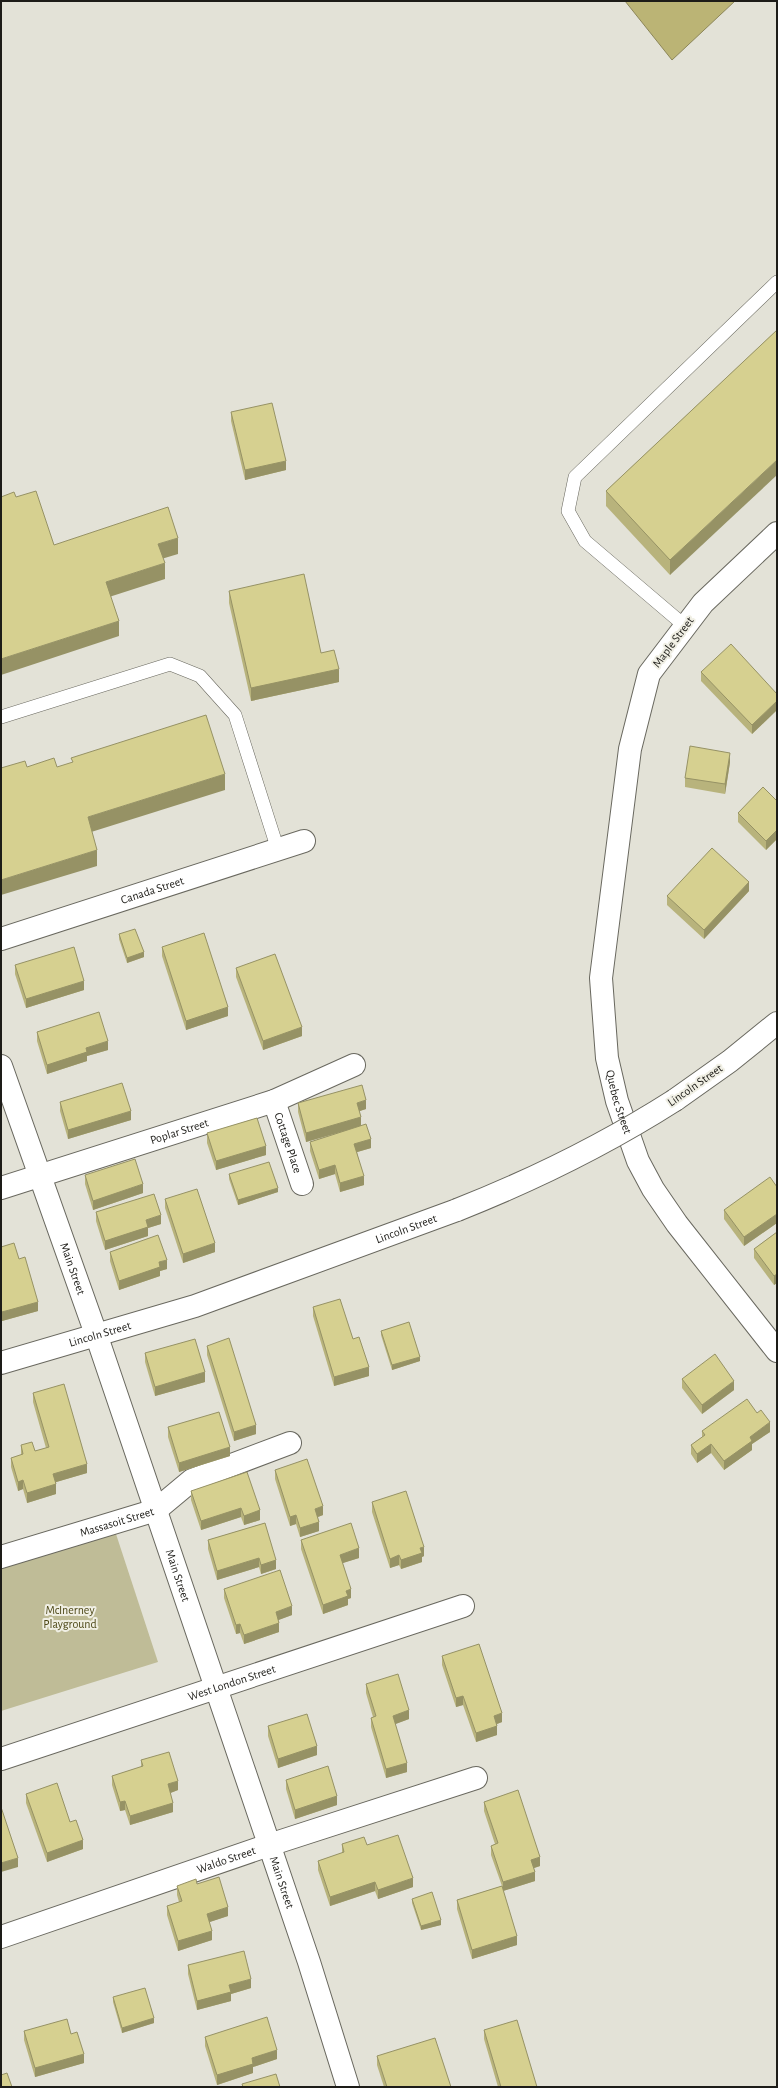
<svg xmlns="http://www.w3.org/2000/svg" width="778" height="2088" font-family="'Alegreya Sans',sans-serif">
  <rect width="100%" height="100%" fill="#e3e2d7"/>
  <polygon fill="#bfbc97" points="115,1531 158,1662 1,1711 1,1566"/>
  <polygon fill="#bbb475" stroke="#8c8659" points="625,1 735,1 672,60"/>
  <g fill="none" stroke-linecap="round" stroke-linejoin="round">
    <g stroke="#69685f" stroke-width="14">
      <g id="lane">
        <polyline points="685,626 585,541 568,511 575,477 777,282"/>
        <polyline points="1,717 170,664 200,676 235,715 278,850"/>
      </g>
    </g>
    <g stroke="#69685f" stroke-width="24">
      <g id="street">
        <path id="s1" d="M777,533L703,603L649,674L630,749L601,978L607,1058L617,1101L638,1161L653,1189L677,1224L777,1351"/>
        <path id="s2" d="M1,939L304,841"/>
        <path id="s3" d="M1,1066L96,1334"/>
        <path id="s4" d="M274,1101L302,1184"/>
        <path id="s5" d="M1,1188L274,1101L354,1065"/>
        <path id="s6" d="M1,1557L156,1510L192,1480L290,1443"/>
        <path id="s7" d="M1,1759L463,1606"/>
        <path id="s8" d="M1,1937L269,1845L476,1778"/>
      </g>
    </g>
    <g stroke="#69685f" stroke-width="24">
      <g id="secondary">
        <polyline points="675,1100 730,1061 777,1023"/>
        <path id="s9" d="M96,1334L309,1962L348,2087"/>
        <path id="s10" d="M1,1363L195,1306L457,1210"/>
      </g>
    </g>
    <use href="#lane" stroke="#fff" stroke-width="13"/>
    <use href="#street" stroke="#fff" stroke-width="22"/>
    <use href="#secondary" stroke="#fff" stroke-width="22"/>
    <g stroke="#69685f" stroke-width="24" stroke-linecap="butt">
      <path id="secondary-bridge" d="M457,1210C533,1180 606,1144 675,1100"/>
    </g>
    <use href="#secondary-bridge" stroke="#fff" stroke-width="22"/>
  </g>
  <g fill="#b8b37c">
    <polygon points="777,330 670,575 606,506 606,491"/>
    <polygon points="231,412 286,470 245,480 231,421"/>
    <polygon points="229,591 321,653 339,682 251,701 229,603"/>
    <polygon points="701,672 777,694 777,710 752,734 701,681"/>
    <polygon points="730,762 725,794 685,787 685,778"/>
    <polygon points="777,801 777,839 766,850 738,822 738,813"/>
    <polygon points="749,891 704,939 667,905 667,896"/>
    <polygon points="119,934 144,957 127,963 119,939"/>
    <polygon points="162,947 228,1016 186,1030 162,956"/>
    <polygon points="15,965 84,990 26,1008 15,974"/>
    <polygon points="236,968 302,1036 263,1050 236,977"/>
    <polygon points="37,1032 108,1050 87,1056 87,1061 47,1074 37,1041"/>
    <polygon points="60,1102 131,1120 68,1139 60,1111"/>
    <polygon points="298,1103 366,1109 359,1111 361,1126 371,1148 357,1152 364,1185 340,1192 335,1174 319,1179 310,1151 310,1142 341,1132 306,1142 298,1112"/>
    <polygon points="207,1133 266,1155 216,1170 207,1143"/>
    <polygon points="229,1174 278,1192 238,1205 229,1179"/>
    <polygon points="85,1175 143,1193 93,1210 85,1184"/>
    <polygon points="777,1187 777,1223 744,1246 724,1219 724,1210"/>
    <polygon points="165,1199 215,1252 183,1263 165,1208"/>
    <polygon points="96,1212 161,1224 148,1228 148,1236 105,1250 96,1221"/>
    <polygon points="777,1232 777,1283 774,1285 754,1258 754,1249"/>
    <polygon points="1,1247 19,1259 38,1311 2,1321 1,1318"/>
    <polygon points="110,1252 167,1269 160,1271 160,1276 119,1290 110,1261"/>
    <polygon points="313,1307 353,1339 369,1376 334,1386 313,1316"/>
    <polygon points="381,1331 420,1361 392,1370 381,1335"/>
    <polygon points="207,1346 256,1434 234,1441 207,1355"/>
    <polygon points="145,1353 205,1382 155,1396 145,1362"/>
    <polygon points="682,1379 734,1390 702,1414 682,1388"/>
    <polygon points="33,1393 87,1473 56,1482 56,1494 27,1503 23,1489 18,1491 11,1467 11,1458 21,1455 21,1445 35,1451 46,1448 33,1402"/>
    <polygon points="168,1427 230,1456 179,1472 168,1437"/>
    <polygon points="702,1431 770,1432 752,1444 752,1450 724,1470 711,1453 697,1463 691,1454 691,1445 702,1437"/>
    <polygon points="275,1470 323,1515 318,1517 319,1531 300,1537 296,1524 290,1526 275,1479"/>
    <polygon points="191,1491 260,1510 260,1520 244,1525 241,1517 201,1530 191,1500"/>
    <polygon points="372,1502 424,1556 422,1557 422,1562 401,1569 399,1565 390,1568 372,1512"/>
    <polygon points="265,1523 276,1569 261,1574 259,1567 217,1580 208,1549 208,1540"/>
    <polygon points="301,1540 359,1558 342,1563 351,1598 348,1599 348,1605 323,1614 301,1549"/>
    <polygon points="224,1589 292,1615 278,1620 279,1632 244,1644 240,1633 236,1634 224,1598"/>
    <polygon points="442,1656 502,1722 497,1724 497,1735 476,1742 463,1705 456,1707 442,1665"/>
    <polygon points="366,1684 409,1719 395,1724 407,1772 386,1778 371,1727 371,1718 373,1717 366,1693"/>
    <polygon points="268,1726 317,1755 278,1768 268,1736"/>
    <polygon points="141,1760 178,1790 170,1793 173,1812 130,1825 125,1810 120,1811 112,1785 112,1776 141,1767"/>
    <polygon points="286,1780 337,1805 295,1819 286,1789"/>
    <polygon points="26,1794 70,1822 83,1849 47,1862 26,1803"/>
    <polygon points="484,1802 540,1866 534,1868 535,1881 503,1891 517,1945 472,1959 457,1909 457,1900 502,1886 491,1855 491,1846 495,1844 484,1811"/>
    <polygon points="342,1844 367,1845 413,1887 378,1899 375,1891 330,1906 318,1870 318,1861 342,1853"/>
    <polygon points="197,1884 228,1916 209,1922 212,1940 178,1951 167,1915 167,1906 179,1902 177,1895 177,1886"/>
    <polygon points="412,1899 441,1925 421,1930 412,1903"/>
    <polygon points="188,1965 251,1988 231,1994 231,2001 197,2010 188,1974"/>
    <polygon points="113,1997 154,2023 122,2033 113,2002"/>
    <polygon points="484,2030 537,2087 498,2087 484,2039"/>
    <polygon points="24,2031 71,2034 84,2063 35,2077 24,2040"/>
    <polygon points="205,2037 277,2059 253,2067 253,2073 217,2085 205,2046"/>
    <polygon points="377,2056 451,2087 384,2087 377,2065"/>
  </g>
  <g fill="#969265">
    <polygon points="777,460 777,475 670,575 670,560"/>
    <polygon points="286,461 286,470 245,480 245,470"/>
    <polygon points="178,538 178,554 158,560 158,544"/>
    <polygon points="165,563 165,579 106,598 106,582"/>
    <polygon points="119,621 119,636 1,675 1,659"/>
    <polygon points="339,669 339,682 251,701 251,688"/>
    <polygon points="777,701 777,710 752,734 752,725"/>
    <polygon points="730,753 730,762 725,794 725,784"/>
    <polygon points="225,774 225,790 88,833 88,817"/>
    <polygon points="777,830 777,839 766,850 766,841"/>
    <polygon points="97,850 97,866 1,895 1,880"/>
    <polygon points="749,882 749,891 704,939 704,930"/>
    <polygon points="144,952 144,957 127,963 127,958"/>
    <polygon points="84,981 84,990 26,1008 26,999"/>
    <polygon points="228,1007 228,1016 186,1030 186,1021"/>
    <polygon points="302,1027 302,1036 263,1050 263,1041"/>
    <polygon points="108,1041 108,1050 87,1056 87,1061 47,1074 47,1065 86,1048"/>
    <polygon points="366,1100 366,1109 357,1112 357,1103"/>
    <polygon points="131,1111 131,1120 68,1139 68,1130"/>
    <polygon points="361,1117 361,1126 306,1142 306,1133"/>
    <polygon points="371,1139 371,1148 354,1153 354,1144"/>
    <polygon points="266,1146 266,1155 216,1170 216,1161"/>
    <polygon points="335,1165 335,1174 319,1179 319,1170"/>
    <polygon points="364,1176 364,1185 340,1192 340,1183"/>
    <polygon points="143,1184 143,1193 93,1210 93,1201"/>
    <polygon points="278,1188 278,1192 238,1205 238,1200"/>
    <polygon points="777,1214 777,1223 744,1246 744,1237"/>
    <polygon points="161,1215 161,1224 148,1228 148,1236 105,1250 105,1241 146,1220"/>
    <polygon points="215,1243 215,1252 183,1263 183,1254"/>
    <polygon points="167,1260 167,1269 160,1271 160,1276 119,1290 119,1281 159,1262"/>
    <polygon points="777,1274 777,1283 774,1285 774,1276"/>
    <polygon points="38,1302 38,1311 2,1321 2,1312"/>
    <polygon points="420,1357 420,1361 392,1370 392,1365"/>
    <polygon points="369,1367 369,1376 334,1386 334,1377"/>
    <polygon points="205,1372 205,1382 155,1396 155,1387"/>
    <polygon points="734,1381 734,1390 702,1414 702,1405"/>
    <polygon points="770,1422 770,1432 752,1444 752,1450 724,1470 724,1461 750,1437"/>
    <polygon points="256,1425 256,1434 234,1441 234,1432"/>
    <polygon points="711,1444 711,1453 697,1463 697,1454"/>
    <polygon points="230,1447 230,1456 179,1472 179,1463"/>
    <polygon points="87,1464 87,1473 53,1483 53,1474"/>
    <polygon points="23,1480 23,1489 18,1491 18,1482"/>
    <polygon points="56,1484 56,1494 27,1503 27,1493"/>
    <polygon points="323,1506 323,1515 315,1518 315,1509"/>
    <polygon points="241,1508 241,1517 201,1530 201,1521"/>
    <polygon points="260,1510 260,1520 244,1525 244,1516"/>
    <polygon points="296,1515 296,1524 290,1526 290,1517"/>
    <polygon points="319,1522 319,1531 300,1537 300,1528"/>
    <polygon points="424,1547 424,1556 422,1557 422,1562 401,1569 401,1560 420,1548"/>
    <polygon points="359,1548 359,1558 340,1564 340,1555"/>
    <polygon points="399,1555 399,1565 390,1568 390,1559"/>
    <polygon points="259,1558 259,1567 217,1580 217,1571"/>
    <polygon points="276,1560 276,1569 261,1574 261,1565"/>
    <polygon points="351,1589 351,1598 348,1599 348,1605 323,1614 323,1605 346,1591"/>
    <polygon points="292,1606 292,1615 276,1621 276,1612"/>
    <polygon points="279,1623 279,1632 244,1644 244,1635"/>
    <polygon points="240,1624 240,1633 236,1634 236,1625"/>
    <polygon points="463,1696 463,1705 456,1707 456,1698"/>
    <polygon points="409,1710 409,1719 393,1725 393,1716"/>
    <polygon points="502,1713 502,1722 494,1725 494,1716"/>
    <polygon points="497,1726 497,1735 476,1742 476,1733"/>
    <polygon points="317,1746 317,1755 278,1768 278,1759"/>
    <polygon points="407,1763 407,1772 386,1778 386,1769"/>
    <polygon points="178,1781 178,1790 168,1794 168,1784"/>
    <polygon points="337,1796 337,1805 295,1819 295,1810"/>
    <polygon points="125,1801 125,1810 120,1811 120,1802"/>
    <polygon points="173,1803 173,1812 130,1825 130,1816"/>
    <polygon points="83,1840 83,1849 47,1862 47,1853"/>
    <polygon points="540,1857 540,1866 531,1869 531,1860"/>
    <polygon points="18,1858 18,1867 1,1872 1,1863"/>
    <polygon points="535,1872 535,1881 503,1891 503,1882"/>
    <polygon points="413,1878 413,1887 378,1899 378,1890"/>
    <polygon points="375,1882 375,1891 330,1906 330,1897"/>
    <polygon points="228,1907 228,1916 207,1923 207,1914"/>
    <polygon points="441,1920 441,1925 421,1930 421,1926"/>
    <polygon points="212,1931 212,1940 178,1951 178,1941"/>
    <polygon points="517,1936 517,1945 472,1959 472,1950"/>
    <polygon points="251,1979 251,1988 231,1994 231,2001 197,2010 197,2001 229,1985"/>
    <polygon points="154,2018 154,2023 122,2033 122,2028"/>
    <polygon points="277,2050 277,2059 253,2067 253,2073 217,2085 217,2075 252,2058"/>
    <polygon points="84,2054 84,2063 35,2077 35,2068"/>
  </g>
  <g fill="#d6d090" stroke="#969265">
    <polygon points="777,330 777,460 670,560 606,491"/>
    <polygon points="272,403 286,461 245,470 231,412"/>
    <polygon points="36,491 54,545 168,507 178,538 158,544 165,563 106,582 119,621 1,659 1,497 14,492 16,497"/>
    <polygon points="304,574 321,653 334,650 339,669 251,688 229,591"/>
    <polygon points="731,644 777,694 777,701 752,725 701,672"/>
    <polygon points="206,715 225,774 88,817 97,850 1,880 1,768 25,761 27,767 54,758 57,767 73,762 71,758"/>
    <polygon points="690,746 730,753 725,784 685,778"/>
    <polygon points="763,787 777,801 777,830 766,841 738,813"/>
    <polygon points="712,848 749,882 704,930 667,896"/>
    <polygon points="135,929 144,952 127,958 119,934"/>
    <polygon points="204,933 228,1007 186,1021 162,947"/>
    <polygon points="74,947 84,981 26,999 15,965"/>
    <polygon points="275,954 302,1027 263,1041 236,968"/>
    <polygon points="99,1012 108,1041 86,1048 87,1052 47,1065 37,1032"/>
    <polygon points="122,1083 131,1111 68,1130 60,1102"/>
    <polygon points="362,1085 366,1100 357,1103 361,1117 306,1133 298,1103"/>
    <polygon points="257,1118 266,1146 216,1161 207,1133"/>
    <polygon points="366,1124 371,1139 354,1144 364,1176 340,1183 335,1165 319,1170 310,1142"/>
    <polygon points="135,1159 143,1184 93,1201 85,1175"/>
    <polygon points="269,1162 278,1188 238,1200 229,1174"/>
    <polygon points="770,1177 777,1187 777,1214 744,1237 724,1210"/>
    <polygon points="197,1189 215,1243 183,1254 165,1199"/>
    <polygon points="154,1194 161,1215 146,1220 148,1227 105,1241 96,1212"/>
    <polygon points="777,1232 777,1274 774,1276 754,1249"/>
    <polygon points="158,1235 167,1260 159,1262 160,1267 119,1281 110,1252"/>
    <polygon points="14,1243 19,1259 25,1257 38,1302 2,1312 1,1309 1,1247"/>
    <polygon points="340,1299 353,1339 359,1337 369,1367 334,1377 313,1307"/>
    <polygon points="409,1322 420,1357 392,1365 381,1331"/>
    <polygon points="229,1338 256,1425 234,1432 207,1346"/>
    <polygon points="195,1339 205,1372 155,1387 145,1353"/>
    <polygon points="715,1354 734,1381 702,1405 682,1379"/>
    <polygon points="64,1384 87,1464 53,1474 56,1484 27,1493 23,1480 18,1482 11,1458 23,1454 21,1445 32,1442 35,1451 49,1447 33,1393"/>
    <polygon points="747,1399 757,1413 761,1410 770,1422 750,1437 752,1441 724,1461 711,1444 697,1454 691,1445 705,1435 702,1431"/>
    <polygon points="219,1412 230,1447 179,1463 168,1427"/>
    <polygon points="307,1459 323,1506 315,1509 319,1522 300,1528 296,1515 290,1517 275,1470"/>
    <polygon points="247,1472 260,1510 244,1516 241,1508 201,1521 191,1491"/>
    <polygon points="406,1491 424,1547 420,1548 422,1553 401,1560 399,1555 390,1559 372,1502"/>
    <polygon points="265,1523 276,1560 261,1565 259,1558 217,1571 208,1540"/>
    <polygon points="351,1523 359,1548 340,1555 351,1589 346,1591 348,1596 323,1605 301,1540"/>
    <polygon points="280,1570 292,1606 276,1612 279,1623 244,1635 240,1624 236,1625 224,1589"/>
    <polygon points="479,1644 502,1713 494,1716 497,1726 476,1733 463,1696 456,1698 442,1656"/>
    <polygon points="398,1674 409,1710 393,1716 407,1763 386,1769 371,1718 376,1716 366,1684"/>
    <polygon points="307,1714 317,1746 278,1759 268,1726"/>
    <polygon points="169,1752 178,1781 168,1784 173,1803 130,1816 125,1801 120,1802 112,1776 143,1766 141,1760"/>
    <polygon points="328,1766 337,1796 295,1810 286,1780"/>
    <polygon points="57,1783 70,1822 76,1820 83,1840 47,1853 26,1794"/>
    <polygon points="518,1790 540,1857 531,1860 535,1872 503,1882 491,1846 498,1843 484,1802"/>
    <polygon points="1,1807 18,1858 1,1863"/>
    <polygon points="398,1835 413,1878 378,1890 375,1882 330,1897 318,1861 344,1852 342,1844 364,1837 367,1845"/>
    <polygon points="219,1877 228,1907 207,1914 212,1931 178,1941 167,1906 182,1901 177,1886 196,1879 197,1884"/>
    <polygon points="502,1886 517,1936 472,1950 457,1900"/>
    <polygon points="432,1892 441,1920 421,1926 412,1899"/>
    <polygon points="244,1951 251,1979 229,1985 231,1992 197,2001 188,1965"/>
    <polygon points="145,1988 154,2018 122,2028 113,1997"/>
    <polygon points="267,2017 277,2050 252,2058 253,2064 217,2075 205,2037"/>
    <polygon points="67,2019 71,2034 77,2032 84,2054 35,2068 24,2031"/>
    <polygon points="517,2020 537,2087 501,2087 484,2030"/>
    <polygon points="435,2038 451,2087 387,2087 377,2056"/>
    <polygon points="7,2073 12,2087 1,2087 1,2075"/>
    <polygon points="276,2074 280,2087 243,2087 242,2084"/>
  </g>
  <g text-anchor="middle" stroke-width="4" stroke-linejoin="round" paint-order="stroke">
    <g font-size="12" fill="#1d1c18" stroke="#f0efe4">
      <text transform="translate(673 642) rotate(-53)" y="4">Maple Street</text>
      <text dy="4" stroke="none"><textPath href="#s2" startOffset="159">Canada Street</textPath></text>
      <text transform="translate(695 1085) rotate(-35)" y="4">Lincoln Street</text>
      <text dy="4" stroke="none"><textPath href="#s1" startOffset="625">Quebec Street</textPath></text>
      <text dy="4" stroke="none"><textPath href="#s5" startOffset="187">Poplar Street</textPath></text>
      <text dy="4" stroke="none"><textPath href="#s4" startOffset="44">Cottage Place</textPath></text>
      <text dy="4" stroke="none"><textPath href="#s10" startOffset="427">Lincoln Street</textPath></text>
      <text dy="4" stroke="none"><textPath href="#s3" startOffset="215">Main Street</textPath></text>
      <text dy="4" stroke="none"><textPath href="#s10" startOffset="103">Lincoln Street</textPath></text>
      <text dy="4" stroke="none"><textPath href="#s6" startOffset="121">Massasoit Street</textPath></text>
      <text dy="4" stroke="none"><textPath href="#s9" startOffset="255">Main Street</textPath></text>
      <text dy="4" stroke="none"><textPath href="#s7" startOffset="243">West London Street</textPath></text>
      <text dy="4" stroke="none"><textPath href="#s8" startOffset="238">Waldo Street</textPath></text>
      <text dy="4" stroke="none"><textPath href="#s9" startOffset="579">Main Street</textPath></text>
    </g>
    <g font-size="12" fill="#4d4817" stroke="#f0efe4">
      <text x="70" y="1614">McInerney<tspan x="70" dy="14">Playground</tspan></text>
    </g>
  </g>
  <rect width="778" height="2088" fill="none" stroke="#1d1c18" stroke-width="4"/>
</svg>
